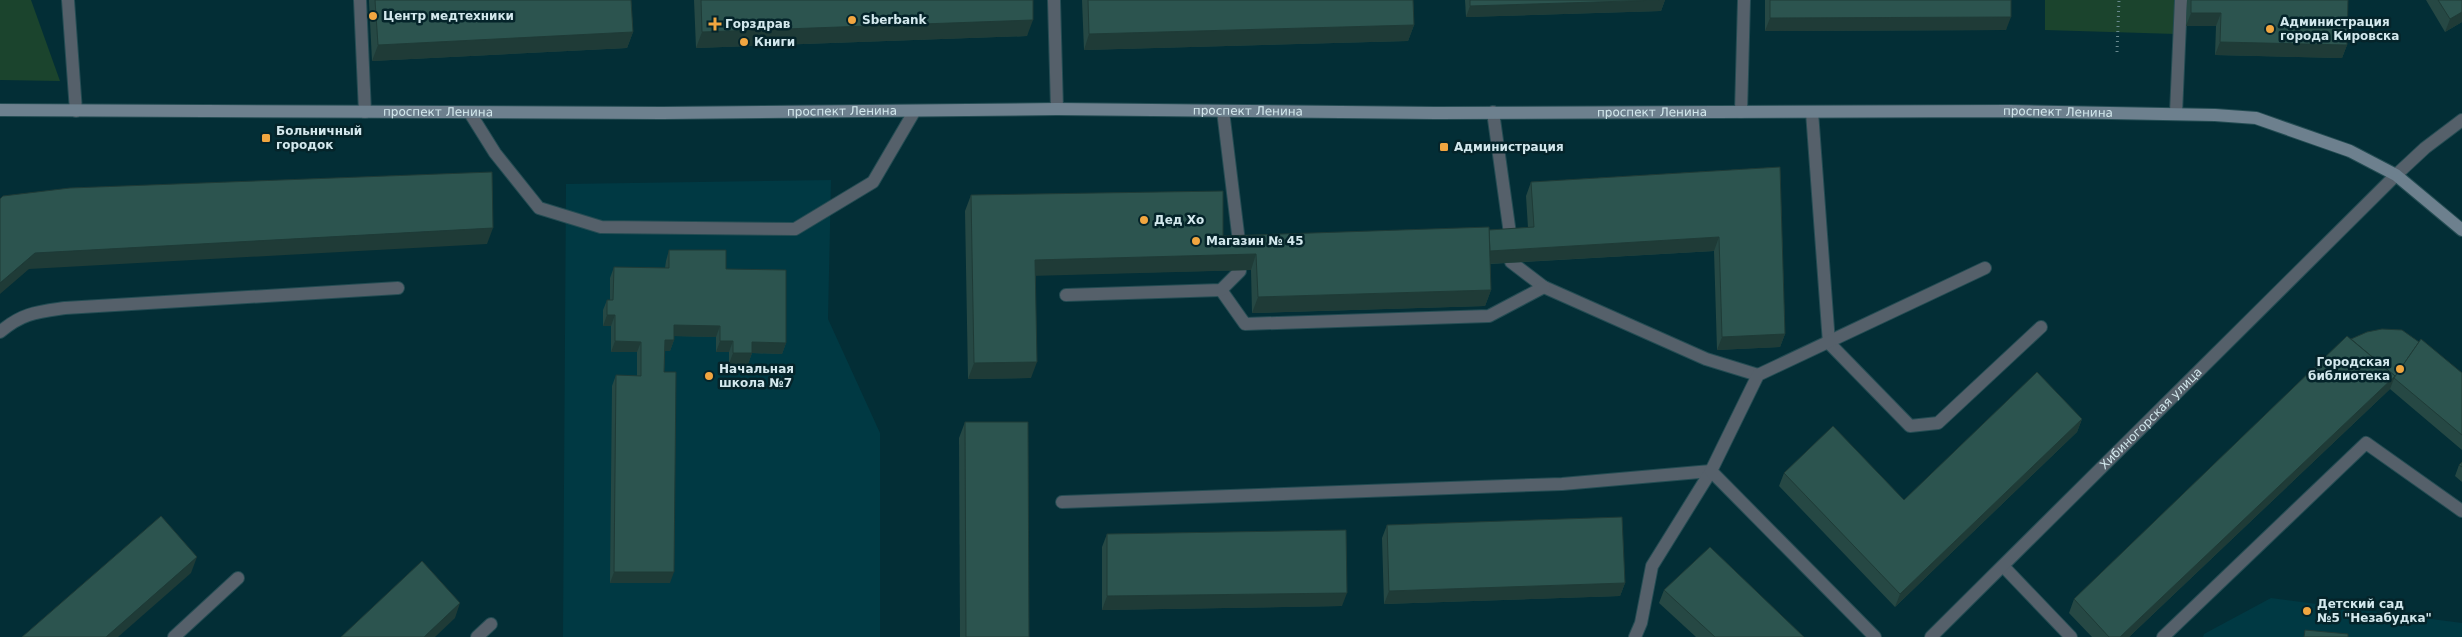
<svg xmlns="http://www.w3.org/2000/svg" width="2462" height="637" font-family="'DejaVu Sans',sans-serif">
  <rect width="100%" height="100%" fill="#032e36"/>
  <g fill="#003943">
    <polygon points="831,180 828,319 880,433 880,637 563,637 566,184"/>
    <polygon points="2271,598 2462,623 2462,637 2203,637 2204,634"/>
  </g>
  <g fill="#1b442d">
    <polygon points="0,0 31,0 60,81 0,80"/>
    <polygon points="2045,0 2177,0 2176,34 2045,30"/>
  </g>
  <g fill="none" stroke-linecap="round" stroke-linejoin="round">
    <g stroke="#244c53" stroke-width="14">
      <g id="lane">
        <polyline points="68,0 76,111"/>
        <polyline points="360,0 365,112"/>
        <polyline points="1054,0 1057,109"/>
        <polyline points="1223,111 1240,250"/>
        <polyline points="1493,112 1511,241"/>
        <polyline points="1741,112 1744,0"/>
        <polyline points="1812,112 1829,343 1910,426 1938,423 2041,327"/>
        <polyline points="470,113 495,153 539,208 601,227 795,229 873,182 914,112"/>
        <polyline points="2176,113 2181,0"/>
        <polyline points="1511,262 1544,287 1706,359 1758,375"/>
        <polyline points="1221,290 1245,324 1489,316 1544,287"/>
        <polyline points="1066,295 1221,290 1240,271"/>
        <path d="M0,332C22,313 37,312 65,308L398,288"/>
        <polyline points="1062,502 1562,484 1711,471"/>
        <polyline points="2003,566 2071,637"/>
        <polyline points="174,637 238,578"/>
        <polyline points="477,637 491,624"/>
        <polyline points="1635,637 1641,623 1652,566 1711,471"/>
        <polyline points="1875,637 1711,471 1758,375 1985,268"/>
        <polyline points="2163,637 2366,443 2462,511"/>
      </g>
    </g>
    <g stroke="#244c53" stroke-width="14">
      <g id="street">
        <path id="s1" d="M1931,637L2396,175L2425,148L2462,120"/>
      </g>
    </g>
    <g stroke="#244c53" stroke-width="14">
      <g id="secondary">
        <path id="s2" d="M0,110L662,113L1057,109L1435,113L2010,111L2215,115L2256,118L2350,151L2396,175L2462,230"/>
      </g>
    </g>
    <polyline stroke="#69898f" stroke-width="3" stroke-dasharray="1 4" stroke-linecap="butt" points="2117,52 2119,0"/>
    <use href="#lane" stroke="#55606a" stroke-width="12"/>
    <use href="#street" stroke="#55606a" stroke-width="12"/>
    <use href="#secondary" stroke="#6d808e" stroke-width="12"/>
  </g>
  <g fill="#264844">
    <polygon points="369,0 631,0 633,32 627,48 372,61 369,2"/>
    <polygon points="694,0 1033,0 1027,36 696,48"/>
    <polygon points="1082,0 1413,0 1414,25 1408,41 1084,50"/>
    <polygon points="1465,0 1665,0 1661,11 1466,17"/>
    <polygon points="1765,0 2011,0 2006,30 1765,31"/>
    <polygon points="2187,0 2348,0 2347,45 2342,58 2215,55 2216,26 2186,26"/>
    <polygon points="2426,0 2462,0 2462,22 2445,32"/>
    <polygon points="1780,167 1785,334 1780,347 1717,350 1714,251 1490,264 1491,290 1485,306 1252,313 1251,270 1036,275 1031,378 968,379 965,211 971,195 1223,236 1489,230 1528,228 1526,196 1531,182"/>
    <polygon points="669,250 726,269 786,343 782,354 752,353 748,364 729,364 729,352 716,352 716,337 674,336 674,340 670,351 665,351 664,372 670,583 610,583 612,386 616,375 637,376 637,352 611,352 611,326 603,326 603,310 607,300 610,300 610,278 614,267 665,268 666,261"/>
    <polygon points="2351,339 2462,373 2462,450 2390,389 2129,637 2092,637 2069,613 2074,599"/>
    <polygon points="2082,419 2077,432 1895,607 1779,486 1784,473 1904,500"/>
    <polygon points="965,422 1029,637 960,637 959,438"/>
    <polygon points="2462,462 2462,482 2455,476 2459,465"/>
    <polygon points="1387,525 1625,583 1620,596 1384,604 1382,538"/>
    <polygon points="1107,534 1342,606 1102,610 1102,547"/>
    <polygon points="1664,590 1804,637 1696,637 1659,603"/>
  </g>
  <g fill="#1f3b37">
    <polygon points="1665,0 1661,11 1466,17 1470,6"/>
    <polygon points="2462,12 2462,22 2445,32 2450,19"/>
    <polygon points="2191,13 2221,13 2216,26 2186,26"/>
    <polygon points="2011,17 2006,30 1765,31 1770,18"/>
    <polygon points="1033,20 1027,36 696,48 702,32"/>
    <polygon points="1414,25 1408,41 1084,50 1089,34"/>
    <polygon points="633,32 627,48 372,61 378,45"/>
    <polygon points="2220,42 2347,45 2342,58 2215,55"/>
    <polygon points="493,228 487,244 29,269 0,294 0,283 35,253"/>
    <polygon points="1719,237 1714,251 1484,264 1488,251"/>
    <polygon points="1256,254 1251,270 1030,276 1035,260"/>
    <polygon points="1491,290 1485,306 1252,313 1258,297"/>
    <polygon points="607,315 615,315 611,326 603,326"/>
    <polygon points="674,325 720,326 716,337 670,336"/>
    <polygon points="1785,334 1780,347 1717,350 1722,337"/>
    <polygon points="665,340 674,340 670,351 661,351"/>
    <polygon points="615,341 641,342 637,352 611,352"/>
    <polygon points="720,341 733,341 729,352 716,352"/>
    <polygon points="752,342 786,343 782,354 752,353 748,364 729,364 733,353"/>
    <polygon points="1037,362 1031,378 968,379 974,363"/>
    <polygon points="2395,376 2390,389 2129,637 2120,637"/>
    <polygon points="2082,419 2077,432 1895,607 1900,594"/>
    <polygon points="197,557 191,573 118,637 106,637"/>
    <polygon points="614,572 674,572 670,583 610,583"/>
    <polygon points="1625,583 1620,596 1384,604 1389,591"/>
    <polygon points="1347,593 1342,606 1102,610 1107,596"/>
    <polygon points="460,603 455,618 435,637 424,637"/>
  </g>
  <g fill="#2c544f" stroke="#1f3b37">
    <polygon points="375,0 631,0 633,32 378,45"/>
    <polygon points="701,0 1033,0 1033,20 702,32"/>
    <polygon points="1088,0 1413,0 1414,25 1089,34"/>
    <polygon points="1470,0 1660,0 1470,6"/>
    <polygon points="1770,0 2011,0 2011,17 1770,18"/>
    <polygon points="2191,0 2348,0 2347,45 2220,42 2221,13 2191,13"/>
    <polygon points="2438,0 2462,0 2462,12 2450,19"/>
    <polygon points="1780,167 1785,334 1722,337 1719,237 1490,251 1489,230 1534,227 1531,182"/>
    <polygon points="492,172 493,228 35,253 0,283 0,199 3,196 70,188"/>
    <polygon points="1223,191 1223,236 1489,227 1491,290 1258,297 1256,254 1035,260 1037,362 974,363 971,195"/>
    <polygon points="669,250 726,250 726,269 786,270 786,343 752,342 752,353 733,353 733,341 720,341 720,326 674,325 674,340 665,340 664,372 676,372 674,572 614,572 616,375 641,376 641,342 615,341 615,315 607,315 607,300 613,300 614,267 669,268"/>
    <polygon points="2382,329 2402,330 2419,342 2394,378 2395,376 2351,339 2367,332"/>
    <polygon points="2347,336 2395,376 2120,637 2109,637 2074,599"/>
    <polygon points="2421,339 2462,373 2462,435 2394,378"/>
    <polygon points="2037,372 2082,419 1900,594 1784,473 1833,426 1904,500"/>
    <polygon points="965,422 1028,422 1029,637 966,637"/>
    <polygon points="2462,462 2462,467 2459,465"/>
    <polygon points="161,516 197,557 106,637 22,637"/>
    <polygon points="1622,517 1625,583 1389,591 1387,525"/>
    <polygon points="1346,530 1347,593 1107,596 1107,534"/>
    <polygon points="1710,547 1804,637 1715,637 1664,590"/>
    <polygon points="422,561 460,603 424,637 341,637"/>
    <polygon points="2305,630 2348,634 2348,637 2304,637"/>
  </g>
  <g fill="#f1a640" stroke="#05242a" stroke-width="2">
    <circle cx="373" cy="16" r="5"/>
    <circle cx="852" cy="20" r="5"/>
    <path d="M712.5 16.5h5v5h5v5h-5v5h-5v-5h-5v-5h5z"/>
    <circle cx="2270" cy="29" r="5"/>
    <circle cx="744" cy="42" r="5"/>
    <rect x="261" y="133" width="10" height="10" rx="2.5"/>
    <rect x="1439" y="142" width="10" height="10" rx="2.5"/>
    <circle cx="1144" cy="220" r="5"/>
    <circle cx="1196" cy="241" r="5"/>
    <circle cx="2400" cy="369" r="5"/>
    <circle cx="709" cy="376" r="5"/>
    <circle cx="2307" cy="611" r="5"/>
  </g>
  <g text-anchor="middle" stroke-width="5" stroke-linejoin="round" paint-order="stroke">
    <g font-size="12" font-weight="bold" fill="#d3e8ed" stroke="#05242a" text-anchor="start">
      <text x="383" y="20">Центр медтехники</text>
      <text x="862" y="24">Sberbank</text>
      <text x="2280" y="26">Администрация<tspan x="2280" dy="14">города Кировска</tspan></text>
      <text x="725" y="28">Горздрав</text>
      <text x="754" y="46">Книги</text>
      <text x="276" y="135">Больничный<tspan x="276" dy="14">городок</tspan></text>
      <text x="1454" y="151">Администрация</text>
      <text x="1154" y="224">Дед Хо</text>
      <text x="1206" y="245">Магазин № 45</text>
      <text x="2390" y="366" text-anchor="end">Городская<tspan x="2390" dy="14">библиотека</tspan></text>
      <text x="719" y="373">Начальная<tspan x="719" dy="14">школа №7</tspan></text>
      <text x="2317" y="608">Детский сад<tspan x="2317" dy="14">№5 "Незабудка"</tspan></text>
    </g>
    <g font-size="12" fill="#d3e8ed" stroke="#05242a">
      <text dy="4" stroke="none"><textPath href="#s2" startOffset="1248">проспект Ленина</textPath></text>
      <text dy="4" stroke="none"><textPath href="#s2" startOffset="438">проспект Ленина</textPath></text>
      <text dy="4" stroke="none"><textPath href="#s2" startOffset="842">проспект Ленина</textPath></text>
      <text dy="4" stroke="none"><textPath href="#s2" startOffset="1652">проспект Ленина</textPath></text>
      <text dy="4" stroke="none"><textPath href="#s2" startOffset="2058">проспект Ленина</textPath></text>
      <text dy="4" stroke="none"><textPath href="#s1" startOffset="310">Хибиногорская улица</textPath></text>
    </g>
  </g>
</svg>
